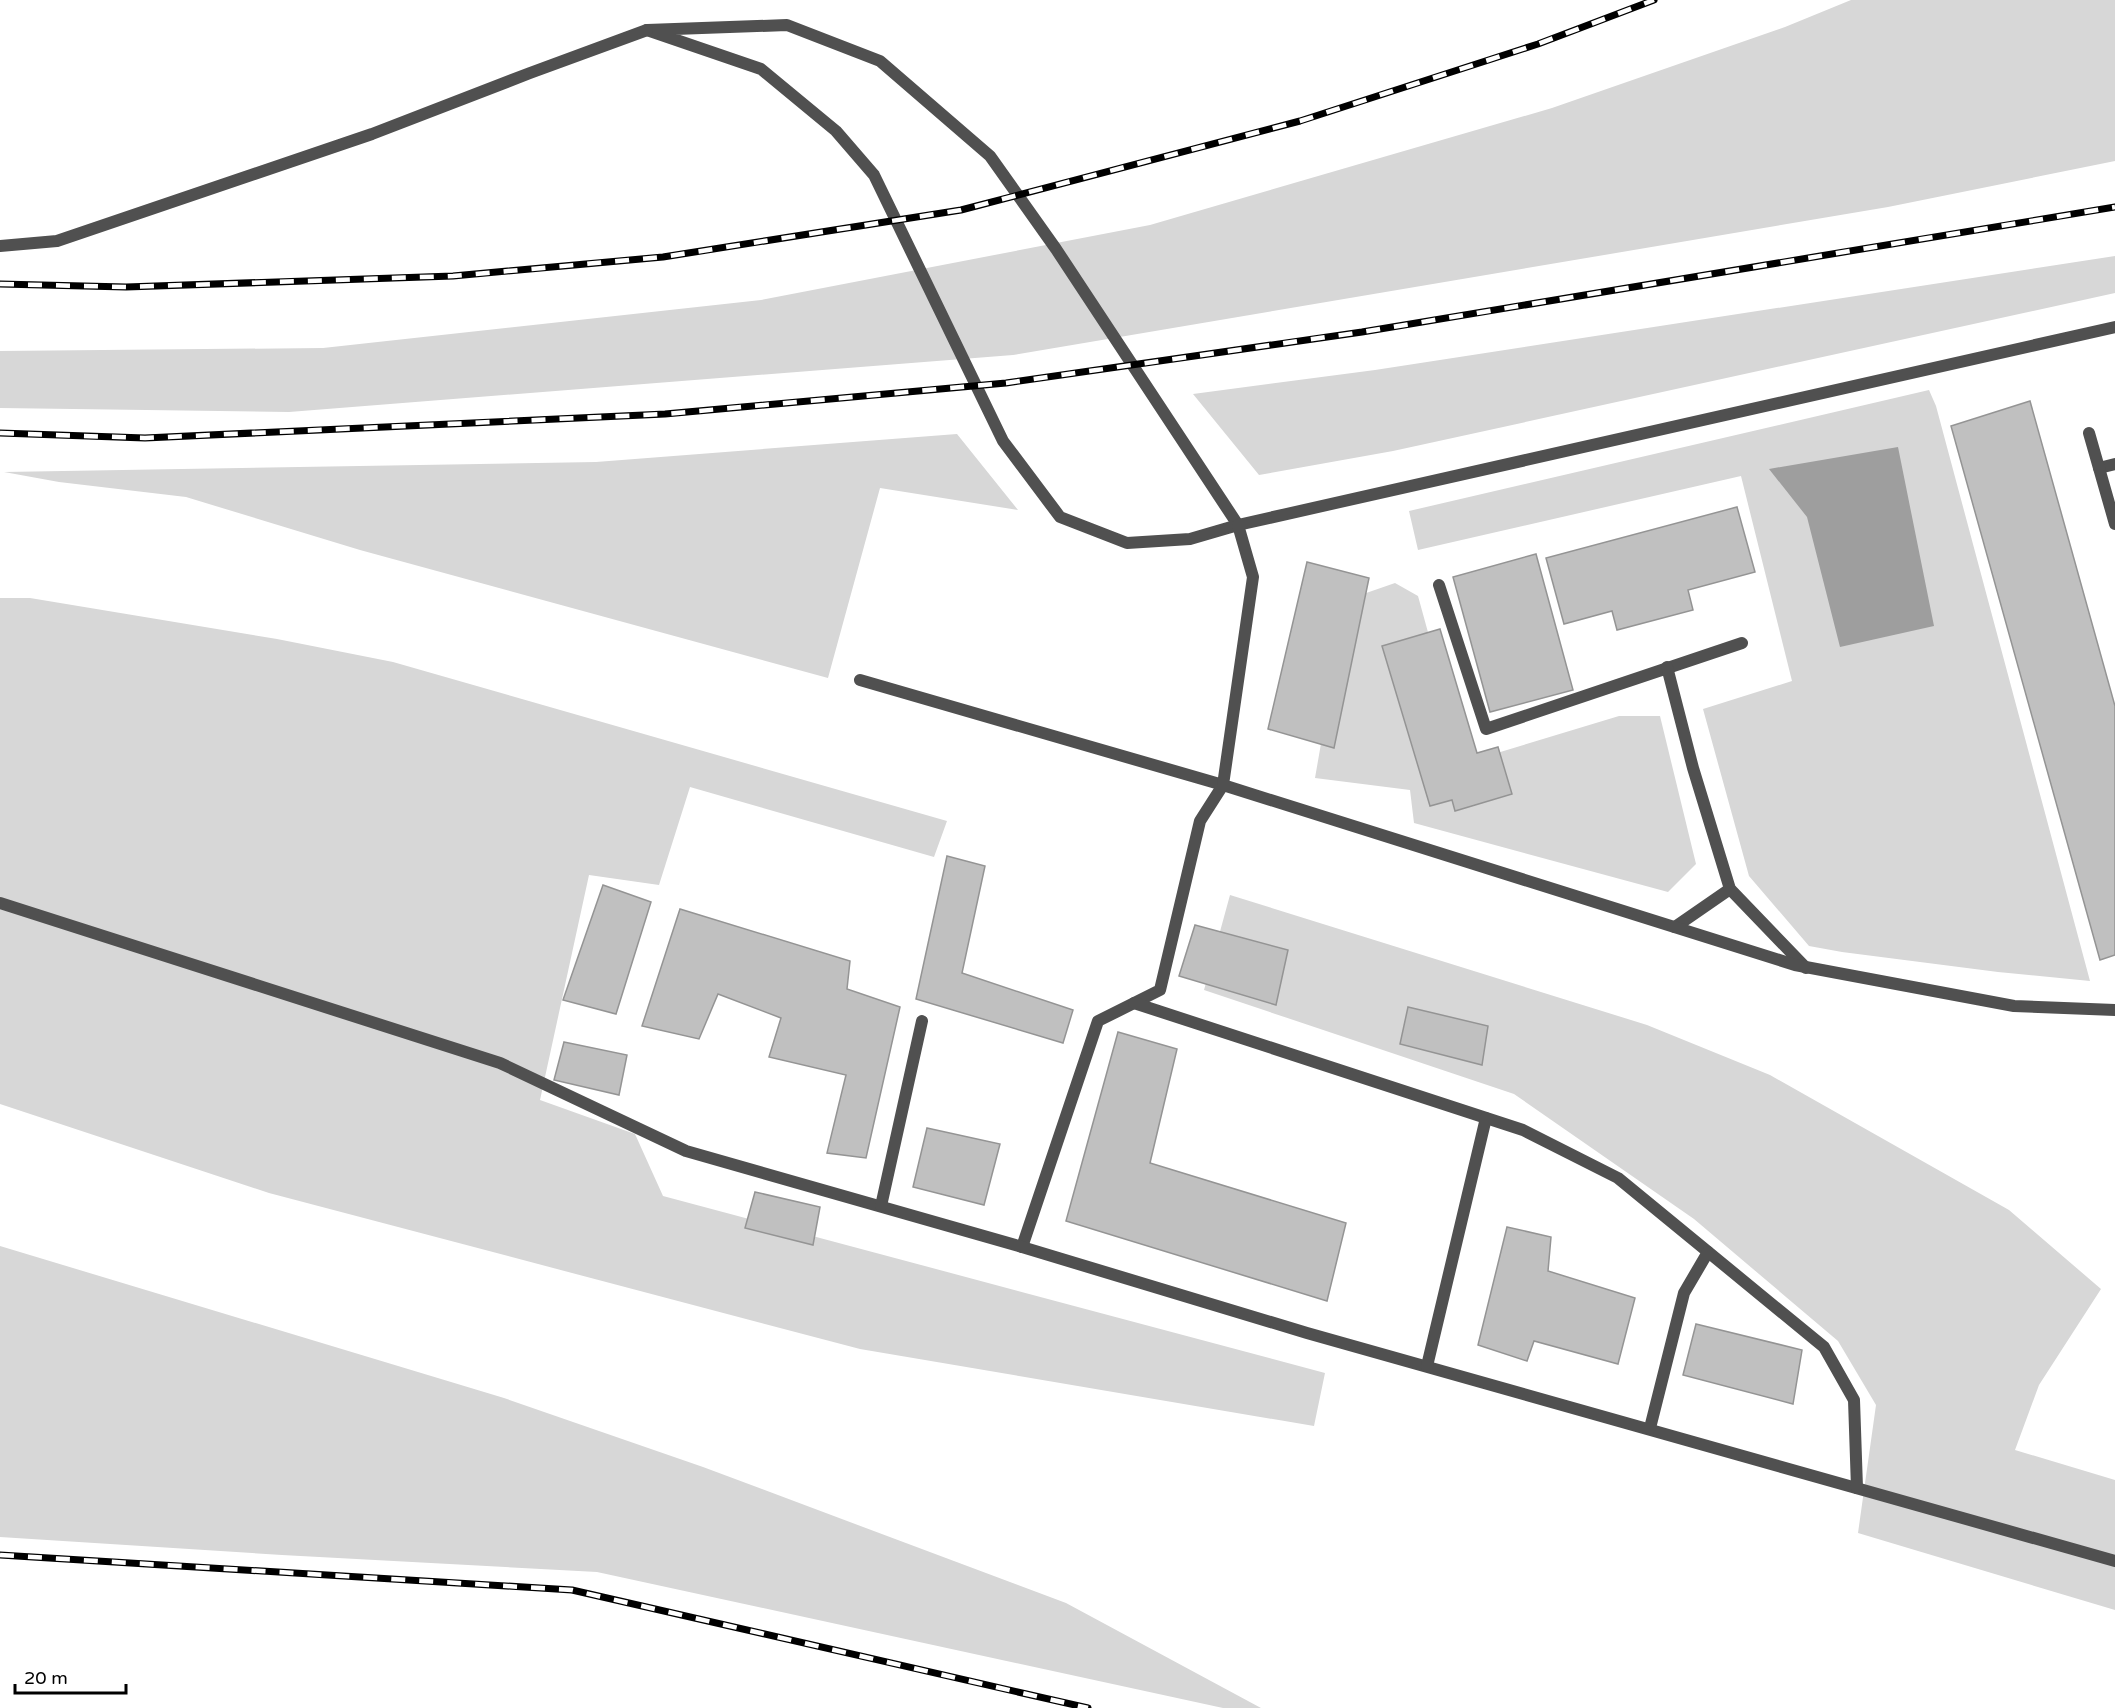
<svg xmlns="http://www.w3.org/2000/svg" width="2115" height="1708" font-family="'Varela Round',sans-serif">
  <rect width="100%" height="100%" fill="#fff"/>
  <g fill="#d7d7d7">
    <polygon points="1851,0 2115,0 2115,161 1888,207 1013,355 289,412 0,408 0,351 323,348 761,300 1150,225 1552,108 1785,27"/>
    <polygon points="2115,256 2115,293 1393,451 1259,475 1193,394 1375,370"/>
    <polygon points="1929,390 1936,406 2090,981 1998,972 1842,952 1809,946 1749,876 1703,709 1792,681 1741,476 1418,550 1409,511"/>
    <polygon points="957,434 1018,510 880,488 828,678 360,550 186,497 59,482 4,472 596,462"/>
    <polygon points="1395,583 1418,596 1464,763 1619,716 1660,716 1696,864 1668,892 1414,823 1410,790 1315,778 1346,600"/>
    <polygon points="0,598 30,598 277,639 393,662 947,821 934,857 690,787 659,885 589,875 540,1100 635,1134 663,1196 1325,1373 1314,1426 860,1349 269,1193 0,1104"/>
    <polygon points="1230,895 1647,1025 1770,1075 2009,1210 2101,1289 2039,1385 2015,1450 2115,1480 2115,1610 1858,1533 1876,1405 1838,1341 1694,1219 1514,1094 1204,990"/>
    <polygon points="0,1246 504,1398 703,1467 1066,1603 1261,1708 1223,1708 597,1572 282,1555 0,1537"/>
  </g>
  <polygon fill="#9e9e9e" points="1898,447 1934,626 1840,647 1807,517 1769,469"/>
  <g fill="#c0c0c0" stroke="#949494" stroke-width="1.5">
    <polygon points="2030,401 2115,706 2115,955 2100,960 1951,426"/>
    <polygon points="1737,507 1755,572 1688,590 1693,610 1617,630 1612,611 1564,624 1546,558"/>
    <polygon points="1536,554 1573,690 1490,712 1453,577"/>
    <polygon points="1307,562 1369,578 1334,748 1268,729"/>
    <polygon points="1440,629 1477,753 1498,747 1512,794 1455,811 1452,800 1430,806 1382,646"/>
    <polygon points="947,856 985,866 962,973 1073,1010 1063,1043 916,999"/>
    <polygon points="603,885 651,902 616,1014 563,1000"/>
    <polygon points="680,909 850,961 847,989 900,1007 866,1158 827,1153 846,1075 769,1057 781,1018 718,994 699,1039 642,1026"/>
    <polygon points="1195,925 1288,950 1276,1005 1179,976"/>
    <polygon points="1408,1007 1488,1026 1482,1065 1400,1044"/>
    <polygon points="1118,1032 1177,1049 1150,1163 1346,1223 1327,1301 1066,1221"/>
    <polygon points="564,1042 627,1055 619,1095 554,1080"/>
    <polygon points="927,1128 1000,1144 984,1205 913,1187"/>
    <polygon points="755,1192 820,1207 813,1245 745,1228"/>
    <polygon points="1507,1227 1551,1237 1548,1271 1635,1298 1618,1364 1534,1341 1527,1361 1478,1345"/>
    <polygon points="1696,1324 1802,1350 1793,1404 1683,1375"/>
  </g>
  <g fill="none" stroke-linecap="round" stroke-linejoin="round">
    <g stroke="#505050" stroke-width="12">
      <polygon points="787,25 880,61 990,156 1056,249 1238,525 1190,539 1127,543 1060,517 1003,441 874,175 836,131 761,69 647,30"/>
      <polyline points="2099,468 2115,464"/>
      <polyline points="1439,585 1486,729 1742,643"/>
      <polyline points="1667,667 1693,768 1730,889 1806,968"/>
      <polyline points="860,680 1223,785 1200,821 1160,990 1098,1021 1022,1247"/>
      <polyline points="0,903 500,1063 686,1151 1022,1247 1307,1333 2115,1561"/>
      <polyline points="1675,927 1730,889"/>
      <polyline points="1134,1003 1523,1130 1618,1178 1824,1347 1854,1400 1857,1488"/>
      <polyline points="881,1206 922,1021"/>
      <polyline points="1427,1366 1486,1118"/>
      <polyline points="1650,1428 1684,1293 1708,1252"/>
    </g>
    <g stroke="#505050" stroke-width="12">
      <polyline points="0,246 57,241 372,134 530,73 647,30"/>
      <polyline points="2115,327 1238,525 1253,577 1223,785 1795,965 2014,1006 2115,1010"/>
      <polyline points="2089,433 2115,524"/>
    </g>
    <g stroke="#000" stroke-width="7">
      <g id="rail">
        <polyline points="0,284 126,287 453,276 663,257 961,210 1300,121 1538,44 1654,0"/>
        <polyline points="0,433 145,438 665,414 1006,383 1362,332 2115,207"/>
        <polyline points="0,1555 572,1590 1088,1708"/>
      </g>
    </g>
    <use href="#rail" stroke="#fff" stroke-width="4.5" stroke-dasharray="14" stroke-linecap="butt"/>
  </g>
  <path d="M15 1684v9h111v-9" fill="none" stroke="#000000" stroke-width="3"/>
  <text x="24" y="1684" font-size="18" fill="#000000" stroke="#ffffff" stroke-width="4.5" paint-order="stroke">20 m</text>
</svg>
